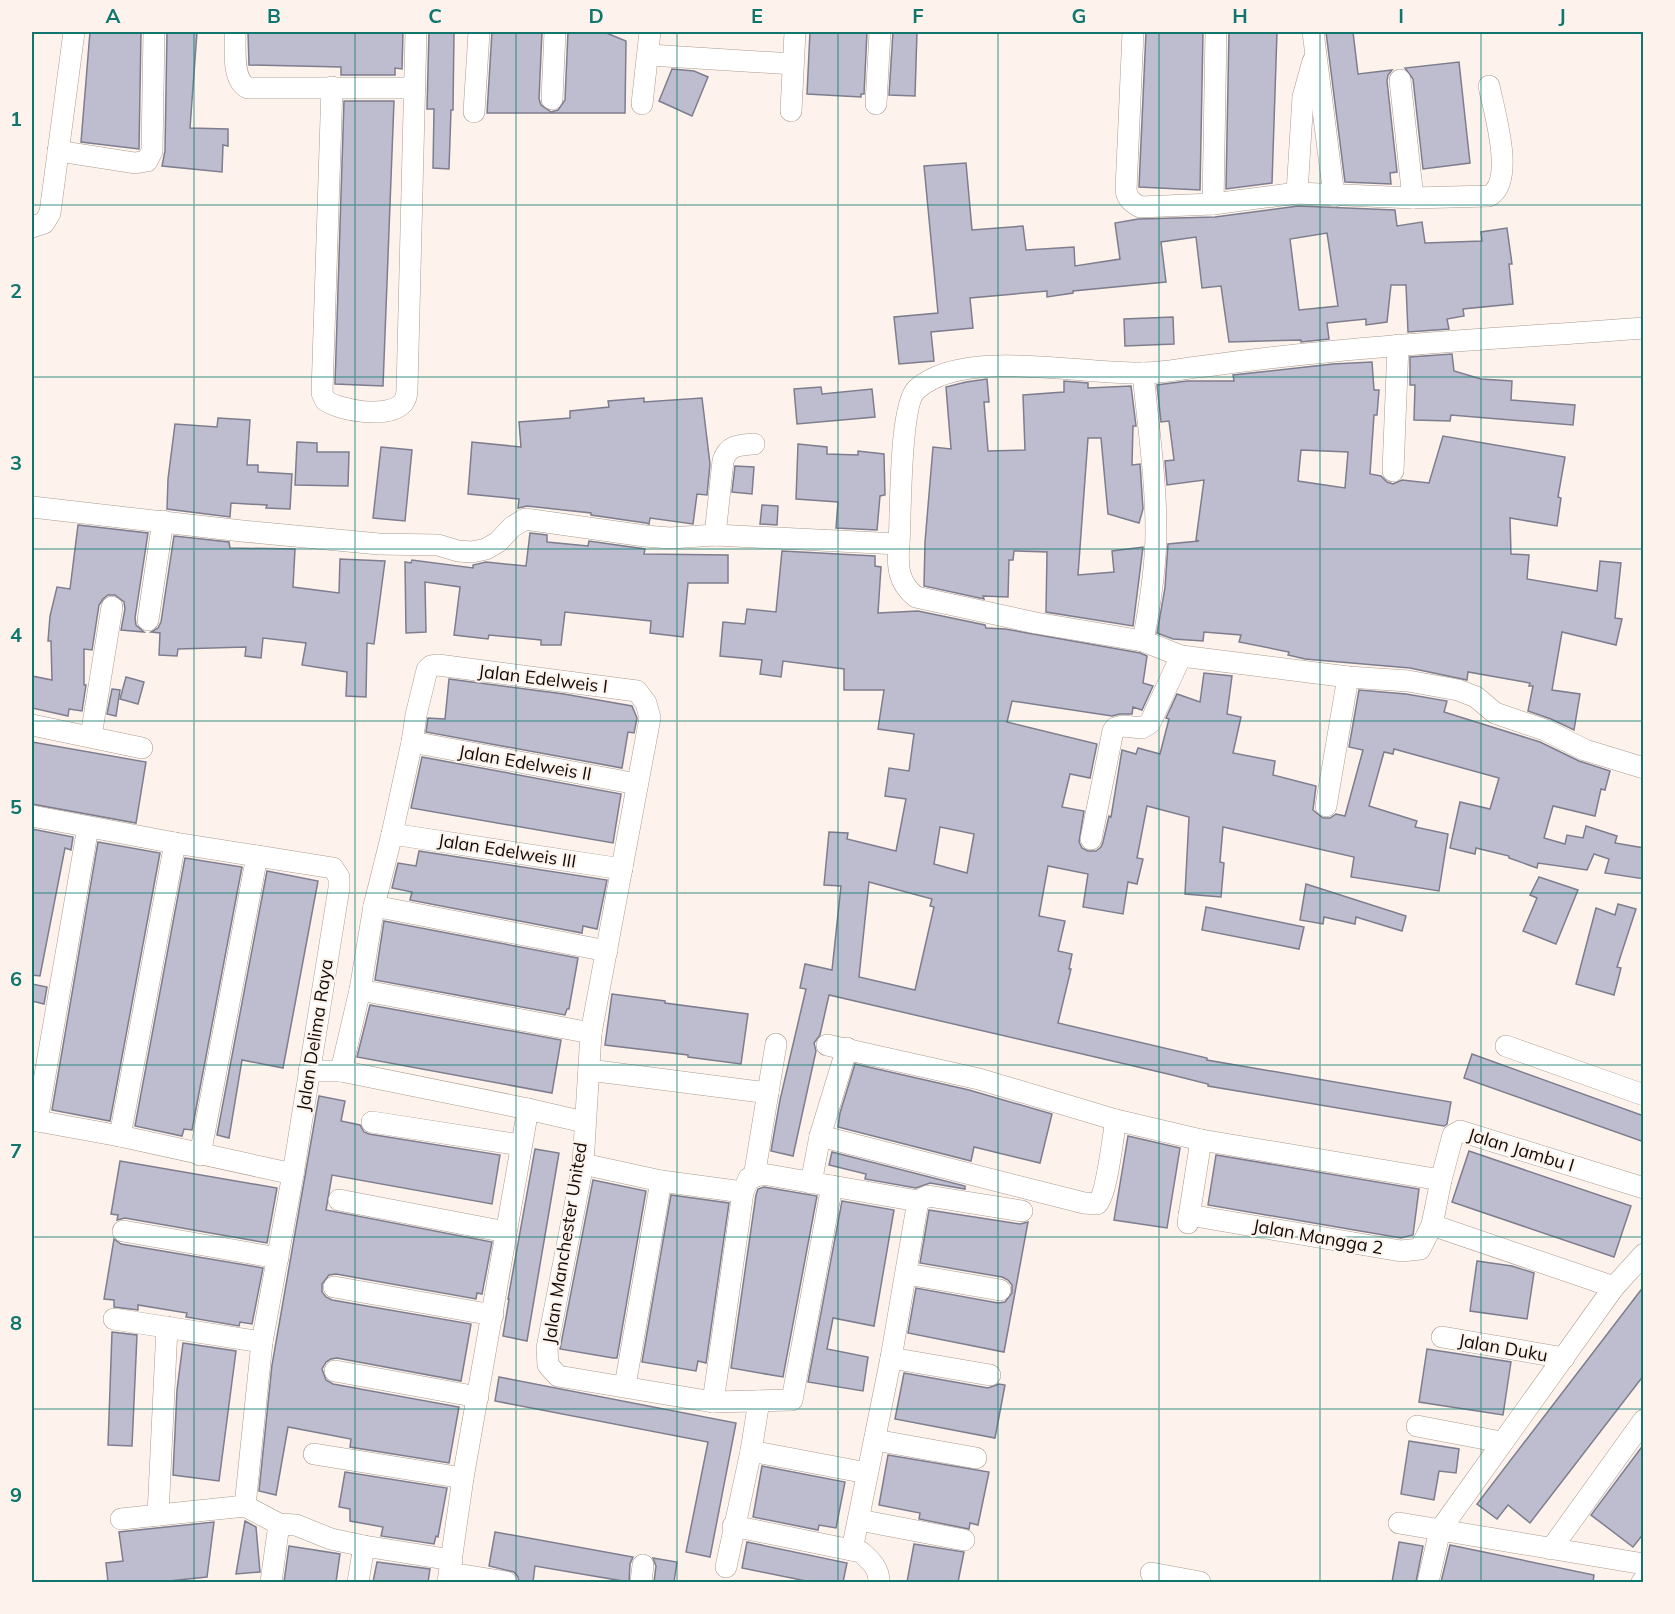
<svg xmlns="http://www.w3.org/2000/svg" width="1675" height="1614" font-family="Mulish,sans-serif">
  <rect width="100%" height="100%" fill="#fef3ec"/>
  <g fill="#bdbdcf" stroke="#7e7d8e" stroke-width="1.5" fill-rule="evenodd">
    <polygon points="90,32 141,32 139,149 81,142"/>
    <polygon points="167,32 197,32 190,128 228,129 228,146 223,145 222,172 162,166 165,151"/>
    <polygon points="248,32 403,32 402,69 395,68 395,75 341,75 341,67 249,65"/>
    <polygon points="429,32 454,32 453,110 451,110 449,169 433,168 434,109 427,109"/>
    <polygon points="492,32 542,32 539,99 541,105 551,112 558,110 565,100 568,32 604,32 626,41 625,113 487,113"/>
    <polygon points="810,32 867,32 864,94 861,94 861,97 807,94"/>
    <polygon points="893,32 917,32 915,96 889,95"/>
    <polygon points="1146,32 1203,32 1200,190 1139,187"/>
    <polygon points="1229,32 1277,32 1272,183 1226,189"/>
    <polygon points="1326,32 1353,32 1358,74 1392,70 1388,75 1387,81 1397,172 1390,173 1391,184 1345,182"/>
    <polygon points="1459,62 1470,163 1423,169 1413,79 1405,68"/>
    <polygon points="672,69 694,71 708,77 692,116 659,101"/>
    <polygon points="344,101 394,101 383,386 335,384"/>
    <path d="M966,163L972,230L1023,226L1026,250L1074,247L1075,266L1120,259L1115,223L1138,219L1215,217L1298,206L1395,210L1397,226L1422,222L1425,243L1482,241L1481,232L1507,228L1512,264H1509L1513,304L1463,309L1464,316L1447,319L1449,329L1408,332L1406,285H1391L1387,322L1366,325V319L1327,323L1329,339L1301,342V340L1229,342L1221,286L1202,288L1196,237L1161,242L1166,282L1073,291V293L1047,297V291L970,298L973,328L931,332L934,361L899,364L894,317L938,313L924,166ZM1327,233L1338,306L1299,310L1290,239Z"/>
    <polygon points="1173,317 1174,344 1125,346 1124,319"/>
    <polygon points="1452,354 1454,371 1481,379 1512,381 1511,400 1575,405 1573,425 1451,415 1450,421 1414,420 1415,385 1410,385 1410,357"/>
    <path d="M1372,362L1374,390H1379L1377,415H1374L1370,474L1381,476L1387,482L1393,484L1402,480L1429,483L1443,436L1565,457L1558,497L1561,498L1557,526L1510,518L1511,554L1529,555L1527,579L1597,591L1600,561L1621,563L1615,618L1622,619L1616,645L1562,632L1552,690L1580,694L1574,730L1551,719L1528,711L1533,686H1529L1530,683L1468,672L1467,680L1410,668L1305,659L1288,655L1289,652L1239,642L1241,635L1204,632L1203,641L1173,639L1157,633L1165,588L1168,544L1199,541L1196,540L1204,480L1167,485L1165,461L1174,460L1169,421L1161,422L1157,385L1187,381H1234L1233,375L1333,364ZM1301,450L1348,452L1345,488L1298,481Z"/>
    <polygon points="987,379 989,402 984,402 988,451 1025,450 1023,395 1064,392 1064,381 1088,383 1088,388 1131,386 1136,426 1133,426 1132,465 1140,464 1143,509 1139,523 1108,514 1101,438 1088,438 1078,575 1114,572 1112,551 1143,547 1133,626 1046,612 1047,552 1014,551 1013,560 1009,560 1008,597 983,596 984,599 924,586 925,542 933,447 951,449 946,387 966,382"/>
    <polygon points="821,387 822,394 872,389 875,417 797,424 794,389"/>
    <polygon points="644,398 644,402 702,398 710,464 707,495 697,494 693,524 650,518 649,524 646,523 591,515 591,513 527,506 518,508 519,499 468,494 472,442 521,447 519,422 570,418 570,411 609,407 608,401"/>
    <polygon points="218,418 250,420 247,465 258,465 258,472 292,474 290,509 266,508 267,505 231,503 230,517 167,509 168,479 175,424 217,427"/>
    <polygon points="297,442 317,443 317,452 349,452 348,486 295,485"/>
    <polygon points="798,444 827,447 827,454 858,455 858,451 884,454 885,495 880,496 877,530 836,528 838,502 796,499"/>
    <polygon points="381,447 412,450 405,521 373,518"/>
    <polygon points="735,466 754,467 752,494 732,492"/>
    <polygon points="762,505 778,506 777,525 760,524"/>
    <polygon points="78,525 148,533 135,618 136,625 144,632 121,630 125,609 124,602 115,595 108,595 103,599 99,605 92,650 84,649 84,685 86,685 82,711 69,709 68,716 32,708 32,676 52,680 51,641 48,641 50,616 57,587 70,589"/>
    <polygon points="530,533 547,535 547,542 588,546 589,541 645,549 644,554 728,555 728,583 688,583 683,637 650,633 651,621 565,612 561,645 541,645 541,640 489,635 488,639 454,635 460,587 425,582 426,632 406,633 405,562 411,563 412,560 473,568 473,565 486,562 526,566"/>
    <polygon points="174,536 229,542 230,548 295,549 293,587 339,593 340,559 385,561 374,644 367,643 366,697 346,696 347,672 302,665 306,643 263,638 261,658 245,656 246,647 178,649 177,656 159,655 160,633 151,632 158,628 161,622"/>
    <path d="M782,551L875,556V566L881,567L878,613L918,611L985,625L986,628L1005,629L1140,653L1147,656L1143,683L1153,686L1142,710L1133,707L1132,714H1120L1112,716L1012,701L1007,722L1097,744L1090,778L1070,774L1062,807L1084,811L1079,842L1082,848L1088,851H1096L1101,847L1103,842L1109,816L1111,817L1122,750L1136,754L1138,748L1160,754L1169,719L1166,718L1177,694L1200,702L1204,673L1232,676L1227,714L1241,717L1233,753L1275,761L1273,775L1316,786L1313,810L1323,818H1330L1336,814L1345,816L1363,750L1349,747L1359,690L1406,694L1447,701L1444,712L1540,742L1579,761L1610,771L1605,790L1601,789L1595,816L1553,806L1544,838L1565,844L1567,835L1583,838L1586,826L1617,836L1615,843L1644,848V879L1605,873L1609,859L1594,854L1587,870L1538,863L1537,868L1509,858V856L1476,848L1475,854L1450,848L1460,802L1490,809L1499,778L1394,749L1393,754L1384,752L1369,806L1417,821L1415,827L1448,834L1439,891L1351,877L1354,857L1223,827L1220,862L1224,863L1221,897L1185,894L1189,817L1147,806L1137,858L1143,859L1137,884L1128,882L1123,914L1083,907L1088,874L1048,866L1039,916L1065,921L1058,951L1072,954L1069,969H1071L1058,1023L1207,1058V1060L1451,1102L1447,1124L1444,1126L1208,1086V1084L1168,1074L829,995L820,1035L814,1043L816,1051L793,1156L771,1151L780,1100L806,989L800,988L805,964L832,970L841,886L824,885L829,832L848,833L847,839L896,851L906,799L885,796L889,768L909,771L914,734L878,729L884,690H844V669L783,661L781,677L760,674L762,660L720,656L723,622L745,624L747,609L776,612ZM940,827L974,834L967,873L934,864ZM869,882L932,899L930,906L934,907L915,990L859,977Z"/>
    <polygon points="126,677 144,682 138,704 120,699"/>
    <polygon points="449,679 564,694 632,706 637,718 634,733 628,732 622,768 426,732 428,718 445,719"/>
    <polygon points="112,689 120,690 116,716 107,714"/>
    <polygon points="32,742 146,762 136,823 32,804"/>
    <polygon points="422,757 621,794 613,843 411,808"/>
    <polygon points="32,829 73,837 71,850 65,848 40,976 32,975"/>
    <polygon points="98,842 160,853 110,1121 52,1110"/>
    <polygon points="419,851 607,880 597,929 583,926 582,933 410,900 412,892 392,888 398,863 416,866"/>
    <polygon points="185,858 242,867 192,1130 184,1129 182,1136 135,1126"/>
    <polygon points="267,871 318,881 283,1068 242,1060 229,1138 217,1135"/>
    <polygon points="1539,877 1578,890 1556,944 1523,931 1537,898 1530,895"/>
    <polygon points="1306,884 1406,916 1402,931 1356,917 1355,924 1324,917 1323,924 1300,920"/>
    <polygon points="1618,904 1636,909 1617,967 1621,968 1614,995 1576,984 1596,908 1615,915"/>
    <polygon points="1206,907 1304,927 1299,949 1202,930"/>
    <polygon points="384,921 578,958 569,1009 567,1009 565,1015 375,980"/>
    <polygon points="32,984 47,987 44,1004 32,1001"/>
    <polygon points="612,994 665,1001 665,1003 748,1014 741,1064 688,1057 688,1055 605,1045"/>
    <polygon points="370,1005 561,1040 552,1093 357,1057"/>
    <polygon points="1472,1054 1644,1116 1644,1142 1464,1078"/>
    <polygon points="855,1064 969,1090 1052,1114 1040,1163 974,1147 971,1161 838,1127 840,1113"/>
    <polygon points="319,1096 345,1101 341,1121 360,1125 364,1132 369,1134 500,1155 492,1204 332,1175 326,1210 492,1242 482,1294 477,1293 476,1299 336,1274 329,1275 322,1284 322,1292 326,1297 332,1300 471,1324 461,1381 337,1358 331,1359 326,1362 322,1369 326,1380 333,1384 459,1407 449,1463 350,1447 351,1439 288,1427 276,1495 259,1491 272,1365"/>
    <polygon points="1128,1136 1180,1148 1167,1228 1114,1220"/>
    <polygon points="535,1149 559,1153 527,1341 503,1336 509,1299 508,1299"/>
    <polygon points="1469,1151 1631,1206 1614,1257 1452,1202"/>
    <polygon points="832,1152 965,1186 965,1189 930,1183 916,1188 865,1179 866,1174 829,1165"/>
    <polygon points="1216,1155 1419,1189 1413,1235 1401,1238 1208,1205"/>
    <polygon points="120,1161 277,1188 267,1243 125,1218 117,1220 118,1215 111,1214"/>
    <polygon points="593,1180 646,1191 617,1358 613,1358 560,1349"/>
    <polygon points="764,1187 817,1196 783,1377 731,1368 756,1195 758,1189"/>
    <polygon points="671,1195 729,1203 706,1363 698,1361 696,1371 642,1362"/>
    <polygon points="842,1201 894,1210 874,1326 833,1318 827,1349 868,1357 863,1391 808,1382"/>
    <polygon points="929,1210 1020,1224 1028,1222 1004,1352 908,1333 916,1288 998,1303 1005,1302 1012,1293 1012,1285 1008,1280 1002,1277 920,1263"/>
    <polygon points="114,1239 121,1244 263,1268 252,1324 240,1322 239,1326 186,1317 187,1313 138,1305 138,1310 114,1307 114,1300 104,1299"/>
    <polygon points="1477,1261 1512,1266 1534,1273 1527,1319 1470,1311"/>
    <polygon points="1644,1286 1644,1375 1530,1523 1508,1505 1497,1519 1477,1504"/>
    <polygon points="112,1332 137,1335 132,1446 108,1445"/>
    <polygon points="183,1343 236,1351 219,1481 173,1475 177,1390"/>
    <polygon points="1427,1349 1511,1362 1503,1415 1419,1402"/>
    <polygon points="904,1373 988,1388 999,1384 1005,1385 995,1438 895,1419"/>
    <polygon points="499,1377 736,1423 710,1557 686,1552 708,1442 495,1401"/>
    <polygon points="1409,1441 1459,1449 1456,1473 1439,1471 1434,1500 1401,1494"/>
    <polygon points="1644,1444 1644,1533 1633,1547 1591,1515"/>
    <polygon points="888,1455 989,1472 978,1525 970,1523 969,1529 919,1519 920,1513 879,1505"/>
    <polygon points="762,1466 845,1482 836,1528 819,1525 818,1530 753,1517"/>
    <polygon points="345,1472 447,1488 438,1537 436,1536 434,1544 381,1536 383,1527 350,1521 350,1509 339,1507"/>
    <polygon points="245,1521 256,1527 260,1572 236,1574"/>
    <polygon points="214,1522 207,1577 159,1582 108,1582 106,1563 123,1561 119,1532"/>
    <polygon points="495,1532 633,1557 630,1564 629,1582 535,1566 533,1582 519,1582 518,1577 514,1572 489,1566"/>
    <polygon points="747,1542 847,1563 843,1582 811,1582 742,1568"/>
    <polygon points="1399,1542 1423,1546 1416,1582 1392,1582"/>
    <polygon points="914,1544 964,1552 958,1582 907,1582"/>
    <polygon points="1450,1545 1594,1575 1593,1582 1441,1582"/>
    <polygon points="289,1546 340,1554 336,1582 284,1582"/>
    <polygon points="653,1558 677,1562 674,1582 654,1582 656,1566"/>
    <polygon points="377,1562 430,1569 428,1582 373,1582"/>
  </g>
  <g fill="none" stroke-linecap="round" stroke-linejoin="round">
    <g stroke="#ab9b8f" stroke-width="22">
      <g id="minor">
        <path d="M235,32C236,47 231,80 248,88H414"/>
        <path d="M1133,32L1126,190C1127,199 1133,203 1140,207L1213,204L1297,193L1413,198L1489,196C1516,182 1494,111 1489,86"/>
        <polyline points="1313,32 1334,196"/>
        <polyline points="649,55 793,64"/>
        <polyline points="1400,80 1413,198"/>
        <path d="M332,87L322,393L325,400C340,411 388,419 403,403C406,399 407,395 407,390L416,32"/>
        <polyline points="552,99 555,32"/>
        <polyline points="642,104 650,32"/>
        <polyline points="876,104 880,32"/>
        <polyline points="791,111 795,32"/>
        <polyline points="474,112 479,32"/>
        <polyline points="58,151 135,163 147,161 152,151 154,32"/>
        <polyline points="1297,193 1303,97 1313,61"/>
        <polyline points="1213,204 1216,32"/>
        <polyline points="32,227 44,223 50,213 74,32"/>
        <polyline points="1393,471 1398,345"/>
        <path d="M32,507L242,531L379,544L438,545L458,551L472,552L486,549L498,542L512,527L525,519L645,536L670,538L715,535L899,544C897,566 898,583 916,597L1036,623L1143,641L1181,656L1348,677L1408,681L1458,690L1476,697L1495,713L1545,730L1585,750L1644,768"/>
        <path d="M715,535L723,461C728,445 739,445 754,444"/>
        <path d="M899,544C901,517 899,404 917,389C964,347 1082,375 1143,373C1164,373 1185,368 1206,366C1249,360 1293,355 1336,351C1438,341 1541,336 1644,328"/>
        <polyline points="148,620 163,521"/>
        <path d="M1143,641C1150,605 1156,568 1156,531C1156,478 1148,425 1143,373"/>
        <polyline points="32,725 142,748"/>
        <polyline points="91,736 112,607"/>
        <polyline points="412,742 637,784"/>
        <polyline points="1326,806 1348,677"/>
        <polyline points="32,816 175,843 333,868 339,877 339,888 293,1174 262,1342 245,1506"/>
        <polyline points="392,834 622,869"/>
        <polyline points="1091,839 1113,731 1115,728 1123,726 1142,728 1150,723 1181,656"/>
        <polyline points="374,906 607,951"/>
        <polyline points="360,990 591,1033"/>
        <polyline points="827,1045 979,1079 1116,1120 1201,1140 1441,1180"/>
        <polyline points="1506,1046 1644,1095"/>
        <polyline points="589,1070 768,1093"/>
        <polyline points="309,1071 341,1071 528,1109 584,1122"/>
        <polyline points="341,1071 360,990 374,906 392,834 412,742 416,715 427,670 431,666 438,665 637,691 646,703 650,718 591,1033 583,1164 547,1348 548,1365 558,1376 713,1402 792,1400 832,1186"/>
        <polyline points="32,1120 120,1136 293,1174"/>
        <polyline points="37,1121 88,827"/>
        <polyline points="372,1122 521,1145"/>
        <polyline points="120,1136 175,843"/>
        <path d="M820,1136L1084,1203L1097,1204C1107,1195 1113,1135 1116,1120"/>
        <polyline points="200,1155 257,856"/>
        <polyline points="583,1164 661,1181 743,1192 749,1178 763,1174 918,1201 891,1358 852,1550"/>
        <polyline points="754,1177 776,1044"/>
        <polyline points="811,1183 820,1136 847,1048"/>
        <polyline points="339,1200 506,1232"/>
        <polyline points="918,1201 928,1196 1022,1211"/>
        <polyline points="1189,1215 1401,1251 1420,1249 1432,1225 1441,1180 1453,1135 1460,1131 1644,1188"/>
        <polyline points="1188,1223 1201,1140"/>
        <polyline points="1432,1225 1614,1287"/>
        <polyline points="123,1231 278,1258"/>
        <polyline points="907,1274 1000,1290"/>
        <polyline points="334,1287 493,1315"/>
        <polyline points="114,1319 262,1342"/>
        <polyline points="1442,1337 1564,1358"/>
        <polyline points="891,1358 990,1375"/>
        <polyline points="335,1371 478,1397"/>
        <polyline points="625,1386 661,1181"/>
        <polyline points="713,1402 743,1192"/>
        <polyline points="1417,1426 1501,1442"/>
        <polyline points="875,1440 976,1458"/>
        <polyline points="751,1451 867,1473"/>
        <polyline points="314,1454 463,1478"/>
        <polyline points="245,1506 279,1524 296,1525 331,1539 364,1546 452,1560"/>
        <polyline points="158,1515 167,1327"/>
        <polyline points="121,1519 245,1506"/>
        <polyline points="859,1520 964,1540"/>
        <polyline points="1399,1523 1644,1564"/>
        <path d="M733,1526L861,1552C871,1561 879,1568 879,1582"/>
        <polyline points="1551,1549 1644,1420"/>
        <polyline points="726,1567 751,1451 759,1401"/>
        <polyline points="1151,1573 1200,1582"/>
        <polyline points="463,1575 506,1582"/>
        <polyline points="271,1582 279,1524"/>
        <polyline points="358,1582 364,1546"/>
        <polyline points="448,1582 463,1478 528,1109"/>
        <polyline points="641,1582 643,1565"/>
        <polyline points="1428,1582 1440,1530 1614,1287 1644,1254"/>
        <polyline points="1642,1582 1644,1580"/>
      </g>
    </g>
    <use href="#minor" stroke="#fff" stroke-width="21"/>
  </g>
  <path fill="none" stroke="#0f766e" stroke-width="1.5" stroke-opacity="0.55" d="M194,32V1582M355,32V1582M516,32V1582M677,32V1582M838,32V1582M998,32V1582M1159,32V1582M1320,32V1582M1481,32V1582M32,205H1644M32,377H1644M32,549H1644M32,721H1644M32,893H1644M32,1065H1644M32,1237H1644M32,1409H1644"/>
  <g text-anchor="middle" stroke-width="4.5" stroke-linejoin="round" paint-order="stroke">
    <g font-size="18" fill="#100b07" stroke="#fef3ec">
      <text transform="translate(543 679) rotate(7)" y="6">Jalan Edelweis I</text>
      <text transform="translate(525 763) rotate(10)" y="6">Jalan Edelweis II</text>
      <text transform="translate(507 851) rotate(9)" y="6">Jalan Edelweis III</text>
      <text transform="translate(315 1035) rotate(-81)" y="6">Jalan Delima Raya</text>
      <text transform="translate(1521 1150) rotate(17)" y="6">Jalan Jambu I</text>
      <text transform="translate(1318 1237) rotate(10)" y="6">Jalan Mangga 2</text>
      <text transform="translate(565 1243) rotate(-81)" y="6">Jalan Manchester United</text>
      <text transform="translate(1503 1348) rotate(10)" y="6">Jalan Duku</text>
    </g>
  </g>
  <rect width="1675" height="1614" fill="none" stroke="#fef3ec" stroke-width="66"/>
  <rect x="33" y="33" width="1609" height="1548" fill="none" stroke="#0f766e" stroke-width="2"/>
  <g font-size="20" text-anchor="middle" font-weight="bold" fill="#0f766e">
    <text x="113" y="23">A</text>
    <text x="274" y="23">B</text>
    <text x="435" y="23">C</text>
    <text x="596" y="23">D</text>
    <text x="757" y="23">E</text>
    <text x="918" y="23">F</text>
    <text x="1079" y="23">G</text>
    <text x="1240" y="23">H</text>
    <text x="1401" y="23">I</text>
    <text x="1562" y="23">J</text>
    <text x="16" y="126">1</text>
    <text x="16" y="298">2</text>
    <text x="16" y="470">3</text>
    <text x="16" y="642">4</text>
    <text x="16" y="814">5</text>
    <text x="16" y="986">6</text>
    <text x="16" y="1158">7</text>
    <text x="16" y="1330">8</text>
    <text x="16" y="1502">9</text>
  </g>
</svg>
